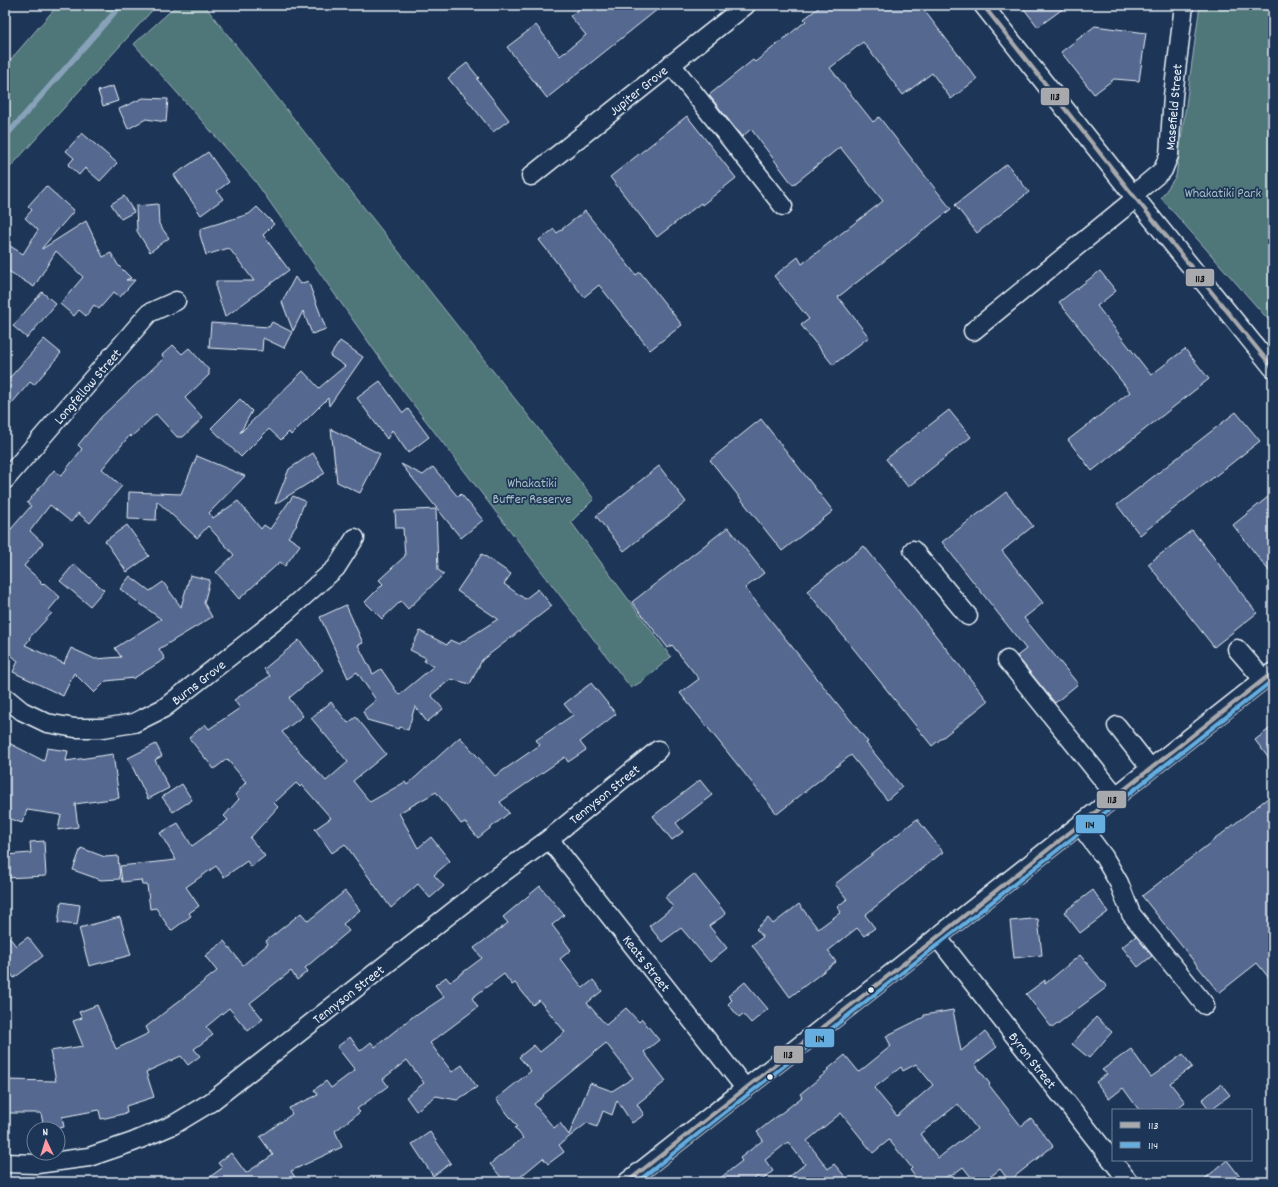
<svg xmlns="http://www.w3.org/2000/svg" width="1278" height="1187" font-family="Dekko,sans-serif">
  <rect width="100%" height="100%" fill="#1d3557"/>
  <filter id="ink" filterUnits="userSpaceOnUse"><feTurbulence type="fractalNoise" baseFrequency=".025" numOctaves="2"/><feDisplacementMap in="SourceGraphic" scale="8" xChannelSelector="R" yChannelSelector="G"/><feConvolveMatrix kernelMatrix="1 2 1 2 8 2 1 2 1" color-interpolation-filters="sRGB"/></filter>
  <g filter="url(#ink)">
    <g fill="#4f7679" stroke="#9cb4b8">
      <polygon points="58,5 157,5 5,173 5,66"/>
      <polygon points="177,5 204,5 594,499 571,522 671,657 641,682 631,688 403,391 255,181 134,44"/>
      <polygon points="1200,5 1273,5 1273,325 1161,198 1176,176"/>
    </g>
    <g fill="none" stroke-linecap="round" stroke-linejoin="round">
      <polyline stroke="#87a2b9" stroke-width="5.5" points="5,137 121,5"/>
    </g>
    <g fill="#556890" stroke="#e8f1f8" fill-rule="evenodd">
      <polygon points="584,5 663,5 547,98 507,47 536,25 560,56 586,35 570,16"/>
      <polygon points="822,5 920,5 977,79 951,99 932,73 903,95 863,42 830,68 873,122 879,117 951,209 838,297 869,337 833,365 801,325 809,319 774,276 798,257 802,264 883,201 840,147 793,185 751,129 742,137 709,95 753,60 755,62 806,21 804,19"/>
      <polygon points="1021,5 1068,5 1038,27"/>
      <polygon points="1095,26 1146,33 1139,81 1114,79 1094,94 1061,52"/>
      <polygon points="467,63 479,78 477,79 509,120 493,132 461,92 460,93 448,78"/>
      <polygon points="113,86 118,101 103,106 98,91"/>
      <polygon points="143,98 168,99 166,122 146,119 128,129 119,109"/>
      <polygon points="687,116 736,178 702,205 701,203 657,237 610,177"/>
      <polygon points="82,133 117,163 100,181 85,168 79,175 68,165 74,158 66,151"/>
      <polygon points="208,152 229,182 217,191 223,199 201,215 174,175"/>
      <polygon points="1007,164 1029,192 977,233 955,205"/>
      <polygon points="46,186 74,211 42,248 42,249 86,221 103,257 111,253 118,265 131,278 126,280 135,280 120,297 114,292 99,309 94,305 86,316 79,310 74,316 60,304 83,277 56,251 34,287 5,269 5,243 23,254 38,230 25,218 32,210 28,206"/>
      <polygon points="124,196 134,212 121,219 111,204"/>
      <polygon points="158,204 159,224 169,238 150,252 137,231 136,206"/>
      <polygon points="257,207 274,224 263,235 289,270 225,317 216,289 216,281 254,281 229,248 206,255 200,235 200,229 249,214"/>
      <polygon points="585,211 636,275 640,272 682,325 650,350 599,285 584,297 539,240 554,229 557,233"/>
      <polygon points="1100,271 1116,291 1097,306 1151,375 1185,349 1209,379 1092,471 1068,440 1130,392 1059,302"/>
      <polygon points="295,277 300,284 308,281 326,329 312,334 303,311 293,331 282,302"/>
      <polygon points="42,292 56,304 27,338 13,326"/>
      <polygon points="272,322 292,332 284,348 263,338 262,351 209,348 211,323 269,327"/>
      <polygon points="44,339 61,353 34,385 30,382 5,411 5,383"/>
      <polygon points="340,341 363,357 329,406 328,398 291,435 289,432 281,440 269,429 241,457 211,428 240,399 252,411 240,433 303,371 319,388 345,366 330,356"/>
      <polygon points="173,345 182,354 189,348 209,370 209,375 185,398 203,418 183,437 177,437 156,414 131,437 130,435 102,469 122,486 90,523 78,513 71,522 50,505 30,531 43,543 24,566 41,581 40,582 42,585 44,583 60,597 49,610 52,613 29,638 30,639 25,645 65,664 64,663 71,648 95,659 121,657 115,648 161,619 120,589 130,576 150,591 163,582 181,607 190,575 210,580 204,603 212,617 159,649 165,659 134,678 106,681 94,693 74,673 63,696 13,672 18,661 5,650 5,536 31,506 27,503 54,470 61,476 82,449 78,445 101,417 164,358 162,355"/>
      <polygon points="380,381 403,413 408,409 429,437 408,453 392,430 387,439 357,398"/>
      <polygon points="949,410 971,437 908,487 886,459"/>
      <polygon points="1236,412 1260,441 1140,535 1117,505"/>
      <polygon points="761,419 833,511 782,551 710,460"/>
      <polygon points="331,429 380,454 360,493 337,482"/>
      <polygon points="313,453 325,473 275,504 289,469"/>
      <polygon points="197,456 245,476 209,513 213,518 238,501 261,529 264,525 270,529 293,496 305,501 296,524 297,525 288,537 300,545 285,566 280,562 239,599 216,572 234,555 208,526 197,538 157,501 156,520 128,519 129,492 181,494"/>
      <polygon points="401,464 423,475 433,467 458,497 461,494 483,520 461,538"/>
      <polygon points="659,466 686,502 624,551 596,516"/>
      <polygon points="1006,492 1033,526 1002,551 1043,603 1024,618 1078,684 1055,703 1017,656 1026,649 942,542"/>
      <polygon points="1273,493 1273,576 1233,525"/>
      <polygon points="436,509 438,570 444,574 408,609 401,601 382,619 365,602 383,584 379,580 405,556 403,528 396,528 395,511"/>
      <polygon points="127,525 149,556 127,572 105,541"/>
      <polygon points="728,527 764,573 745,588 868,742 866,743 902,787 887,800 851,755 777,814 680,693 699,679 672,645 668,648 632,602"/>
      <polygon points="1192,530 1257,613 1214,647 1148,564"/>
      <polygon points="864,546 988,701 932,746 807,591"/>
      <polygon points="482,554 511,574 504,584 525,599 538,589 552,606 482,660 470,684 451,679 431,695 443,709 427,722 415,706 408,730 400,727 399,729 367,720 363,711 376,700 357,672 348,678 320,617 346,605 363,643 358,645 373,674 381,669 399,695 434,666 424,661 426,658 410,650 420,631 447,645 450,640 459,644 498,619 457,591"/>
      <polygon points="74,564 104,590 90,606 60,581"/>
      <polygon points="299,640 323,670 289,698 303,716 282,732 326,781 348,762 311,718 331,702 348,723 356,717 386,754 353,781 370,802 405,782 407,785 460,737 495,776 540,745 536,740 573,715 564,704 591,683 616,714 580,742 586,750 568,762 565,757 500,802 509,813 478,838 465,822 461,824 436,792 399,813 418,848 431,837 450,861 434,875 444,886 430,898 418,884 391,908 345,844 332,853 315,829 331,818 302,785 300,787 296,783 274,803 278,807 250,838 265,856 251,867 247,861 224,877 216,866 186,887 199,906 189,913 191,916 171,931 156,908 150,909 147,885 142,885 141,880 122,882 120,866 176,860 160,833 178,823 192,846 228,820 224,816 239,799 235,795 246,782 227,759 214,769 189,738 205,724 209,729 240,708 234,700 270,676 264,669"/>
      <polygon points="1273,726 1273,764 1255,740"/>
      <polygon points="5,741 44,761 47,748 68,751 66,761 113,754 119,798 75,804 78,827 58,830 61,815 27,810 22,823 5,817"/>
      <polygon points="156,744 162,756 155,760 169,788 148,799 128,758"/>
      <polygon points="700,780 712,795 676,823 683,832 672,840 653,816"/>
      <polygon points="182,784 192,800 173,812 162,797"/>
      <polygon points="1273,794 1273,983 1257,963 1219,993 1142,896"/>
      <polygon points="917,819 943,852 865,915 875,928 864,936 857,928 828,951 836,962 790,997 752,945 763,937 756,929 768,918 773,924 799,904 818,929 841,912 837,907 847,899 835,884"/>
      <polygon points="44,841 46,876 5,878 5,855 31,853 30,842"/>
      <polygon points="81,848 105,857 118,856 120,879 101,880 73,870"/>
      <polygon points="694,874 726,914 709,926 727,948 710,962 681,928 662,942 649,926 673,907 665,897"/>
      <path d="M540,886L564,915L552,925L571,950L560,959L583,988L593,980L602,991L587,1003L606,1025L626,1008L639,1022L642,1019L659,1040L644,1052L666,1081L637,1104L644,1115L632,1123L617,1100L612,1115L603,1111L597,1127L587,1123L559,1145L564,1152L548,1164L543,1158L514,1182H505L490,1164L523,1138L515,1128L517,1126L496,1099L531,1071L519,1057L534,1045L540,1052L565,1032L539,1000L533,1005L515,983L512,985L504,974L472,998L478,1007L430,1043L452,1072L462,1065L477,1087L457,1100L436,1096L416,1111L406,1097L424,1083L407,1060L383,1079L388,1086L357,1109L360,1112L335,1131L342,1147L291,1171L298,1182H203L222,1168L218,1163L231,1153L246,1173L273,1155L260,1137L292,1114L289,1108L318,1095L314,1090L326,1081L331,1088L355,1070L337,1047L350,1037L360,1051L371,1042L375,1047L416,1014L417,1015L444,997L435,985L446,977L450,982L482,958L474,948L508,923L503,917ZM606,1043L633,1078L612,1091L590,1083L569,1135L560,1123L554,1128L534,1104L544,1096L543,1095Z"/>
      <polygon points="1093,890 1108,912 1080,933 1064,912"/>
      <polygon points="345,891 360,910 343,924 349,931 305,968 308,971 297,980 291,971 250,1003 263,1019 248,1031 229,1008 206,1027 213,1035 194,1049 200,1056 188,1065 181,1056 146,1072 154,1097 126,1106 127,1113 101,1119 99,1110 62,1117 64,1127 53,1129 44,1129 41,1113 5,1113 5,1080 56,1081 50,1051 83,1046 73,1021 82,1018 79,1012 97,1005 116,1049 149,1033 146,1027 217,971 205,956 224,941 243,965 268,944 266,941 301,913 308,921"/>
      <polygon points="61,902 80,905 77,925 58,923"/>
      <polygon points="120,917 131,955 89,966 79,928"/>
      <polygon points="1032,919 1038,919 1042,955 1014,958 1010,921"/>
      <polygon points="5,932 16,946 28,937 43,956 14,978 5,965"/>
      <polygon points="1136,936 1152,956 1138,967 1122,947"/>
      <polygon points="1080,955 1107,987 1052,1028 1026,994 1045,980 1045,984"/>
      <polygon points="745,982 768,1009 751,1023 743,1014 739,1017 728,1004 732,1000 728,996"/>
      <path d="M953,1010L961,1051L985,1032L997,1047L975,1064L990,1084L989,1085L1021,1126L1031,1118L1053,1146L1009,1181L1000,1169L985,1181L982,1177L975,1182L963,1167L951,1176L949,1175L939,1182H919L910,1170L912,1168L889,1140L873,1153L841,1113L807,1141L828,1169L834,1164L850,1182H783L805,1164L788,1142L765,1160L773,1171L761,1181L758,1176L751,1182H715L742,1161L740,1158L763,1140L757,1132L802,1097L800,1094L828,1071L827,1070L845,1055L859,1072L891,1046L886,1036L924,1017V1015ZM916,1064L933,1085L897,1116L874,1088L901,1067L903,1071ZM958,1104L977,1129L938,1158L920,1134Z"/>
      <polygon points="1096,1017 1112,1032 1089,1058 1072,1044"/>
      <polygon points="1131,1049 1151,1077 1183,1054 1192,1067 1170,1083 1185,1102 1175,1110 1139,1110 1123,1088 1109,1099 1096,1082 1107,1074 1102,1070"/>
      <polygon points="1221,1084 1230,1095 1210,1110 1202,1100"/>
      <polygon points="430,1132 451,1163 433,1176 412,1144"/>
      <polygon points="1227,1160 1244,1182 1201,1182"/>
    </g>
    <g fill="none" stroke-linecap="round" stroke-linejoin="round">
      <g stroke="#e8f1f8" stroke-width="21">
        <g id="minor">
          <polyline points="983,5 1133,195 1273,368"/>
          <polyline points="671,64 783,206"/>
          <polyline points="531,176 746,5"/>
          <polyline points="1133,195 1163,170 1169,155 1173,96 1184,5"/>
          <polyline points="973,331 1136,198"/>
          <polyline points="5,480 149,313 176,301"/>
          <polyline points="913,550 968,616"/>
          <polyline points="1237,649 1263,679"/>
          <polyline points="1007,660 1116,796"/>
          <polyline points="5,697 22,711 47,723 75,728 103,728 134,723 164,708 284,614 336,568 355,538"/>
          <polyline points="1117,726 1150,768"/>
          <polyline points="1080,825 1104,857 1119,883 1131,914 1205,1005"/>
          <polyline points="549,839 745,1088"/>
          <polyline points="937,937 1129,1182"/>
          <polyline points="5,1163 37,1164 89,1157 133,1142 173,1125 211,1102 497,877 549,839 658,750"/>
          <polyline points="627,1182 1273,672"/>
        </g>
      </g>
      <use href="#minor" stroke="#1d3557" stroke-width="18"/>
      <g stroke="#1d3557" stroke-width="7">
        <g id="bus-1">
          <polyline points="983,5 1133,195 1273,368"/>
          <polyline points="627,1182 1273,672"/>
        </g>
      </g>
      <g stroke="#1d3557" stroke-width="7">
        <polyline id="bus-2" points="637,1182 1273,680"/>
      </g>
      <use href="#bus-1" stroke="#a8a9ad" stroke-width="4"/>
      <use href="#bus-2" stroke="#65aedf" stroke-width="4"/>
    </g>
  </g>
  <g fill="#e8f1f8" stroke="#1d3557" stroke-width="1.5">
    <circle cx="871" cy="990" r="3.5"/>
    <circle cx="770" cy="1077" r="3.5"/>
  </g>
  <g text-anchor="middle" stroke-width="3.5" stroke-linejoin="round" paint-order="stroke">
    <g font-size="14" fill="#e8f1f8" stroke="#1d3557">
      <text transform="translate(638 90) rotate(-39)" y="5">Jupiter Grove</text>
      <text transform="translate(1173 107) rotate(-85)" y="5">Masefield Street</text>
      <text transform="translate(87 386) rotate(-49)" y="5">Longfellow Street</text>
      <text transform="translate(198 682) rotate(-38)" y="5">Burns Grove</text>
      <text transform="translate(604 794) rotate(-39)" y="5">Tennyson Street</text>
      <text transform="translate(647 963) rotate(52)" y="5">Keats Street</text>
      <text transform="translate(348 994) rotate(-38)" y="5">Tennyson Street</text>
      <text transform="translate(1033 1060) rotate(52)" y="5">Byron Street</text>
    </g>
    <g font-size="14" fill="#abc0c5" stroke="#1d3557">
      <text x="1223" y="197">Whakatiki Park</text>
      <text x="532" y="487">Whakatiki<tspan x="532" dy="16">Buffer Reserve</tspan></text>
    </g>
  </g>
  <g stroke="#1d3557" stroke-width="1.5">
    <rect x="1040" y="87" width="30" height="19" rx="4" fill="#a8a9ad"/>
    <rect x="1185" y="268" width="30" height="19" rx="4" fill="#a8a9ad"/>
    <rect x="1096" y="790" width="31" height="19" rx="4" fill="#a8a9ad"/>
    <rect x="1075" y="814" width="31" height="20" rx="4" fill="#65aedf"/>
    <rect x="804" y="1028" width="31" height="20" rx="4" fill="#65aedf"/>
    <rect x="773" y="1045" width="31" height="19" rx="4" fill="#a8a9ad"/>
  </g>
  <g font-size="11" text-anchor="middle" font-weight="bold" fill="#111">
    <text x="1055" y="100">113</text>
    <text x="1200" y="282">113</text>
    <text x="1112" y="803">113</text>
    <text x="1090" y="828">114</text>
    <text x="820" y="1042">114</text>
    <text x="788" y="1058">113</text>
  </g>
  <rect width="1278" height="1187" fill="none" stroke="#1d3557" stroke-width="20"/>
  <rect x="10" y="10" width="1258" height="1167" fill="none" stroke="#e8f1f8" stroke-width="1.5" filter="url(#ink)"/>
  <rect x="1112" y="1109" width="140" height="52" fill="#1d3557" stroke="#6e8097"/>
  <rect x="1120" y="1122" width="20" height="6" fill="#a8a9ad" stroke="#6e8097"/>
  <text x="1148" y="1129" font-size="12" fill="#e8f1f8">113</text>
  <rect x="1120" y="1142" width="20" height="6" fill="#65aedf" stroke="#6e8097"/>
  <text x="1148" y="1149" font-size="12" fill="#e8f1f8">114</text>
  <g transform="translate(46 1141) rotate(356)"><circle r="19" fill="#1d3557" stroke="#6e8097"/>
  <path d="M0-3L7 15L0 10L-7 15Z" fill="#ff9aa2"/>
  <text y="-6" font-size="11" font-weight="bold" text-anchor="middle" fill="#e8f1f8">N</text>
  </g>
</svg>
